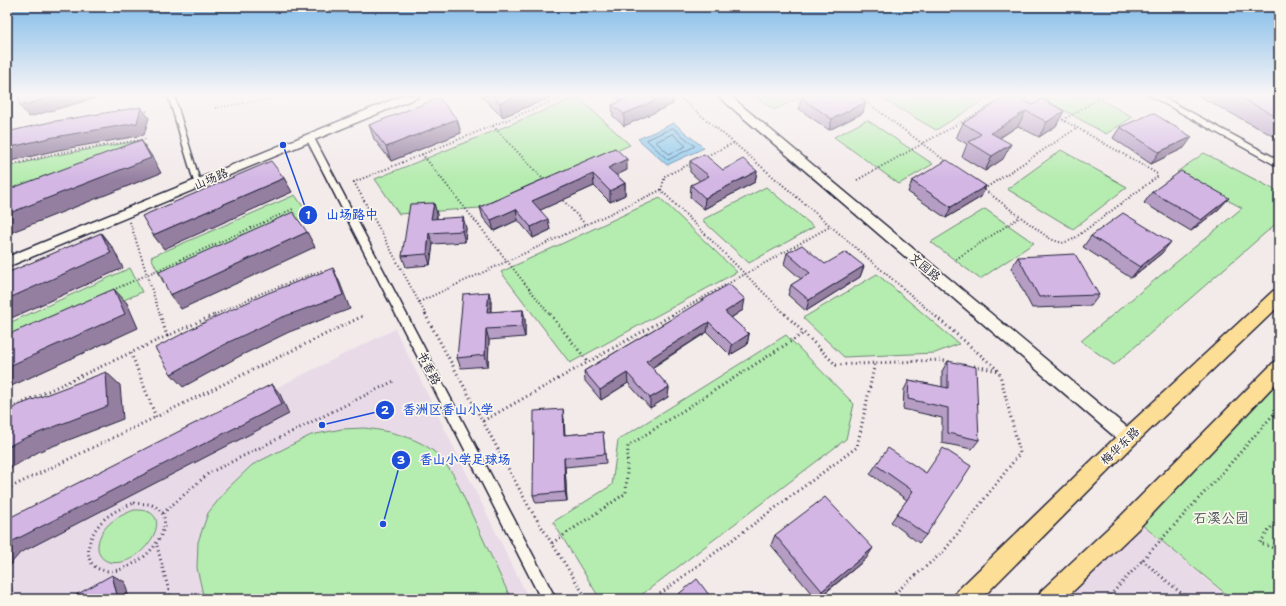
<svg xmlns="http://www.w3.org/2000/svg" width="1286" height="606" font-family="'Shantell Sans','LXGW WenKai TC',sans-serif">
  <rect width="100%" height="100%" fill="#f3eaea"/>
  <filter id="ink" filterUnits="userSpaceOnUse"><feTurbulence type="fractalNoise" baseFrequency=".025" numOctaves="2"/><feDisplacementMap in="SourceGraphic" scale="8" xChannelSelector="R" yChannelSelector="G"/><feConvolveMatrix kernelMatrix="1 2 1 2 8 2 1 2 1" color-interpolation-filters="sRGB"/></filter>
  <g filter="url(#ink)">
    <g fill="#e9dae8">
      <polygon points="395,329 529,599 7,599 7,521"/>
      <polygon points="1134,519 1230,599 1050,599"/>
    </g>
    <g fill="#b5ecaf" stroke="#6c8775">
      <polygon points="753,95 804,95 774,110"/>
      <polygon points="890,95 986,95 989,97 936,130 883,99"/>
      <polygon points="1037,95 1092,95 1133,117 1106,134"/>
      <polygon points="578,97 630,145 493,207 399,214 375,179"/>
      <polygon points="867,120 933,164 899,184 834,137"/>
      <polygon points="138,141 145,150 7,202 7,167 52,156"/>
      <polygon points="1061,150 1127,187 1073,229 1007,189"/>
      <polygon points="1204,153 1279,192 1279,221 1114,365 1081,341 1242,208 1177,172"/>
      <polygon points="766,187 814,227 749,263 702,220"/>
      <polygon points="295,195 310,217 163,282 151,257"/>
      <polygon points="660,198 737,272 570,363 501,272"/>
      <polygon points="985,209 1034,243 980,279 931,242"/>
      <polygon points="130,268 142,292 7,352 7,324"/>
      <polygon points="877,274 959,344 935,353 844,357 803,318"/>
      <polygon points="786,335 854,404 846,439 636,599 600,599 553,522 612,485 618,440"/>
      <polygon points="1279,368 1279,599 1232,599 1135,519"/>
      <path d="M364,428C390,431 419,437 439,456C444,462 448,468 453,474L511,599H204L197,568L198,542L208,513L228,488L252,465L311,435L342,429Z"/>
      <path d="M134,510C178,508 149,556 122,562C94,567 92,541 108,525C115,518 124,514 134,510Z"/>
    </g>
    <polygon fill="#8bc9ec" stroke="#6186a5" points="674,123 704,148 667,165 638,139"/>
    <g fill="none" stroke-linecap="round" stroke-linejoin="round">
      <g stroke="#4c6582" stroke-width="1">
        <polygon points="673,128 695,146 668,160 647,140"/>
        <polygon points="673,134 686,146 669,154 656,142"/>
      </g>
      <g stroke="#22223b" stroke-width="3">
        <polygon id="pedestrian" points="168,95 174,95 201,185 200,187 198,187 195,185"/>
      </g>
      <g stroke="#22223b" stroke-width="3">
        <g id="minor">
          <polygon points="1149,95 1159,95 1279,160 1279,167"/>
          <polygon points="310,135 314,138 556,599 541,599 306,138"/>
        </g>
      </g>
      <g stroke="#22223b" stroke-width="3">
        <g id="tertiary">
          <polygon points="404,95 419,95 418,97 7,267 7,257"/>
          <polygon points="717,95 729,95 1134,433 1136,438 1134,443 1128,445 1122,443"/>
        </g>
      </g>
      <g stroke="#22223b" stroke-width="3">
        <g id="primary">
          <polygon points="1279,289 1279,306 1135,444 981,599 954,599 957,591 1121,432 1273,291"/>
          <polygon points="1279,360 1279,380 1137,530 1065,599 1038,599 1041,591 1121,516 1273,363"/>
        </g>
      </g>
      <g stroke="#22223b" stroke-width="2" stroke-dasharray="1 2.5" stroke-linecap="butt">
        <polyline points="677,95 734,143"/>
        <polyline points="857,95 947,162"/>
        <polyline points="1019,95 1036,105"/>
        <polyline points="7,99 20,95"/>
        <polyline points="863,99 870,95"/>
        <polyline points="215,108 292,95"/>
        <polyline points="143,112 148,111"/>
        <polyline points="1063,120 1105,95"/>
        <polyline points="493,126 545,181"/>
        <polyline points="422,154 550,315"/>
        <polyline points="704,157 734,143 934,315"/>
        <polyline points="7,166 58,153 146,139"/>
        <polyline points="857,180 994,104"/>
        <polyline points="982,188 1050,239 1062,243 1072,240 1157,177 1157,174 1151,170 1058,117"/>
        <polyline points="984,189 1077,128"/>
        <polyline points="661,190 665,176 692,163"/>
        <polyline points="561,198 586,225"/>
        <polyline points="130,222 160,315"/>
        <polyline points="956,259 1020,217"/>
        <polyline points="113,290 293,209"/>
        <polyline points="419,302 661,190 786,315"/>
        <polyline points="214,315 262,293 323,270"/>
        <polyline points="426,315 354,182 568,95"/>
        <polyline points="672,315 831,226"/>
      </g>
      <g stroke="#22223b" stroke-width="3" stroke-dasharray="1 3.5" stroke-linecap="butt">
        <polyline points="425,314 529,507 587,599"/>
        <polyline points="550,314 588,362"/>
        <polyline points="785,314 836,365 939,360 950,362"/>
        <polyline points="167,336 216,314"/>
        <polyline points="131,353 156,417 365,315"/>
        <polyline points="974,366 999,371"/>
        <polyline points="7,410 167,336 160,314"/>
        <polyline points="483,421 674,314"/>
        <polyline points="7,489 156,417"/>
        <path d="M134,503C139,504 147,503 152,505C179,516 156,549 141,559C132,565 121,571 110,571C82,571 85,542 98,526C107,514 121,508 134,503Z"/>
        <polyline points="163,513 209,473 394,381"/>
        <polyline points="1279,516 1260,543 1279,550"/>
        <polyline points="552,543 626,493 628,446 804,333"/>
        <polyline points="157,546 171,599"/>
        <polyline points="1142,560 1188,599"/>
        <polyline points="653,599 857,447 875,363"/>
        <polyline points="888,599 944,551 1020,453 999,371 933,314"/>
        <polyline points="1107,599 1223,472 1279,408"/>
      </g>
      <use href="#pedestrian" fill="#fbf7ec" fill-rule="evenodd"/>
      <use href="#minor" fill="#fbf7ec" fill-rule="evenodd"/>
      <use href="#tertiary" fill="#fbf7ec" fill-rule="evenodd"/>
      <use href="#primary" fill="#fcde96" fill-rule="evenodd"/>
    </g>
    <g fill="#b59dc4" stroke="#22223b">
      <polygon points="483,95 557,95 502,117 483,98"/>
      <polygon points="615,95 673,95 673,104 624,126 613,116 612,105 621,101 615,96"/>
      <polygon points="1197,95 1279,95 1279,139"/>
      <polygon points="801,98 863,113 829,130 799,109"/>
      <polygon points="1032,105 1064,111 1056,126 1039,137 1018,126 1000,138 1003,159 985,171 962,157 967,144 956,138 963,123"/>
      <polygon points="457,119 461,133 391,161 374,139 369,125"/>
      <polygon points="1120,127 1184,148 1151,164 1113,138"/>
      <polygon points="615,148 627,170 616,175 625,183 625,195 610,202 594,186 540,210 550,230 533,238 518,220 494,231 483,218 480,207"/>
      <polygon points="690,161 723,170 757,171 755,182 704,209 690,197 691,185 700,181 690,172"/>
      <polygon points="912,181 986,186 981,197 946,218 908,192"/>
      <polygon points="1152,192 1219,209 1191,231 1144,203"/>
      <polygon points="437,214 437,219 466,228 465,242 433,244 430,265 406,267 402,256"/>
      <polygon points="1091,236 1162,253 1131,278 1083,247"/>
      <polygon points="787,253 825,264 864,266 860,277 806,311 788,295 791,285 801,279 784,264"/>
      <polygon points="1018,257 1099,295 1091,306 1032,308 1011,268"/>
      <polygon points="489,292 491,302 491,312 523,310 525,320 525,337 489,340 488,366 461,368 457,358"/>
      <polygon points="743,310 731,318 749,334 747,345 730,355 707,332 652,368 669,387 668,397 650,408 628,383 601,400 585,381 584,371 668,321"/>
      <polygon points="948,361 979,440 972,449 942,443 942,418 903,409 904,390 909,380 942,387 942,371"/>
      <polygon points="564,419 565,435 603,432 606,463 565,467 567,501 536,503 533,495"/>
      <polygon points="876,465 925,473 926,535 919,543 891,522 907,500 870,474"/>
      <polygon points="775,535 866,559 818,599 816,599 771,545"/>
    </g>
    <g fill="#947fa0" stroke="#22223b">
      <polygon points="59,95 106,95 29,117 20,106"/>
      <polygon points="519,95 557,95 502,117 500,103"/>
      <polygon points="668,95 673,95 673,104 624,126 624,114"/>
      <polygon points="866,102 863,113 829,130 832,119"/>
      <polygon points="141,107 149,118 144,135 58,150 7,162 7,148"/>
      <polygon points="1026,111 1018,126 984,147 991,133"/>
      <polygon points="1064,111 1056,126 1039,137 1047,122"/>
      <polygon points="457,119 461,133 391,161 386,147"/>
      <polygon points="1192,137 1184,148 1151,164 1159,152"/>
      <polygon points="141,140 151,155 161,173 7,234 7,214"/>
      <polygon points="1011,144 1003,159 985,171 992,156"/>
      <polygon points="627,159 627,170 609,179 608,168"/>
      <polygon points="757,171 755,182 704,209 705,198"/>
      <polygon points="593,174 594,186 534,213 532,201"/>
      <polygon points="284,178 292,192 164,249 153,235"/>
      <polygon points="625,183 625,195 610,202 610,191"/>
      <polygon points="986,186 981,197 946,218 951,207"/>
      <polygon points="1229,198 1219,209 1191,231 1201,220"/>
      <polygon points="434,203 437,214 435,231 431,219"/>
      <polygon points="516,209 518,220 494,231 491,220"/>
      <polygon points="463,217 466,228 465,242 462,231"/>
      <polygon points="548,219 550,230 533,238 531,227"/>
      <polygon points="307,232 315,247 181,309 170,295"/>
      <polygon points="101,233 113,248 123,268 7,320 7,299"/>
      <polygon points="429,233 433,244 430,265 427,254"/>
      <polygon points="1171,242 1162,253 1131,278 1140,267"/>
      <polygon points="864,266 860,277 806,311 809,300"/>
      <polygon points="333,268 340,283 350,309 289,332 240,356 183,387 171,374 229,342"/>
      <polygon points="114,289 127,303 138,328 7,388 7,367"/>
      <polygon points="489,292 491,302 490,323 487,312"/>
      <polygon points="745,299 743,310 724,322 725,312"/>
      <polygon points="523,310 525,320 525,337 522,327"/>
      <polygon points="709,322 707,332 667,357 646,372 646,361 668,347"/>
      <polygon points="486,329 489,340 488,366 485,355"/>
      <polygon points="749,334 747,345 730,355 732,345"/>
      <polygon points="106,372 120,385 123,419 40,451 7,470 7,447"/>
      <polygon points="627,373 628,383 601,400 600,390"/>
      <polygon points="272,384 280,394 289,414 20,553 13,561 9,568 13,599 7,599 7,544"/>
      <polygon points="669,387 668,397 650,408 650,398"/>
      <polygon points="563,409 564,419 565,445 564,435"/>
      <polygon points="564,458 565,467 567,501 565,492"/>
      <polygon points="873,548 866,559 817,599 822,591"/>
      <polygon points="112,575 125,582 129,599 118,599"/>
    </g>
    <g fill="#d3b6e4" stroke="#22223b">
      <polygon points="18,95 59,95 20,106"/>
      <polygon points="492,95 519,95 500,103"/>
      <polygon points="626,95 668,95 624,114 612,105 629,98"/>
      <polygon points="807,95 856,95 866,102 832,119 801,98"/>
      <polygon points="1009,95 1013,95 1032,105 1042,99 1064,111 1047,122 1026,111 991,133 1011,144 992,156 969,142 981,134 963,123"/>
      <polygon points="1236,95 1279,95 1279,118"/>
      <polygon points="439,98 457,119 386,147 369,125"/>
      <polygon points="141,107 137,123 49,138 7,148 7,132 50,122"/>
      <polygon points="1153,113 1192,137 1159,152 1120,127"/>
      <polygon points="141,140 151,158 7,214 7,190"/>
      <polygon points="615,148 627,159 608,168 625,183 610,191 593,174 532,201 548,219 531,227 516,209 491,220 480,207"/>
      <polygon points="704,154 723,170 743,159 757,171 705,198 691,185 709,176 690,161"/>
      <polygon points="947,160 986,186 951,207 912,181"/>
      <polygon points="271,161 284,178 153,235 142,216"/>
      <polygon points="1181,171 1229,198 1201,220 1152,192"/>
      <polygon points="434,203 431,219 463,217 462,231 429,233 427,254 402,256 410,204"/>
      <polygon points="293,212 307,232 170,295 159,272"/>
      <polygon points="1123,213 1171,242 1140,267 1091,236"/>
      <polygon points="101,233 111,253 7,299 7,273"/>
      <polygon points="802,245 825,264 846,252 864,266 809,300 791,285 810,273 787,253"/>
      <polygon points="1075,254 1099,295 1039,297 1018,257"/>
      <polygon points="333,268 343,295 280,318 229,342 171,374 155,348 213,318 268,293"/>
      <polygon points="729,284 745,299 725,312 749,334 732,345 709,322 668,347 646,361 669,387 650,398 627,373 600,390 584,371 668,321"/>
      <polygon points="114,289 125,314 7,367 7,335"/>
      <polygon points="489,292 487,312 523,310 522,327 486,329 485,355 457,358 463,294"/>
      <polygon points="948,361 976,367 979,440 948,433 948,408 908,399 909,380 948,388"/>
      <polygon points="106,372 108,406 23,439 7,447 7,411 19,405"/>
      <polygon points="272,384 282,404 7,544 7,519"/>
      <polygon points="563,409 564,435 603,432 605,454 564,458 565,492 533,495 534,411"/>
      <polygon points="888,448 926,473 943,448 971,466 926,535 897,514 913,491 876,465"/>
      <polygon points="825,497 873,548 822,591 775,535"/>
      <polygon points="112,575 118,599 69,599"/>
      <polygon points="697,579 712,599 677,599 675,597"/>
      <polygon points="760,593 764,599 752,599"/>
    </g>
  </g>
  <linearGradient id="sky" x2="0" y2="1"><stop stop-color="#83bcea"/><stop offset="0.53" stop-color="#faf6f6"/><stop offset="1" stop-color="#faf6f6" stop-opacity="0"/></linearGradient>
  <rect width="1286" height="180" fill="url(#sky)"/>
  <g text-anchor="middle" stroke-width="3.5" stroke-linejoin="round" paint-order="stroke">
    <g font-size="12" fill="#22223b" stroke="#fbf7ec">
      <text transform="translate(211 179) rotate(-23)" y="4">山场路</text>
      <text transform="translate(925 267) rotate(40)" y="4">文园路</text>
      <text transform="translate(429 368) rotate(63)" y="4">书香路</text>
      <text transform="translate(1120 446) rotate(-44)" y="4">梅华东路</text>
    </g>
    <g font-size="14" fill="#475458" stroke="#fbf7ec">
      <text x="1221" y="523">石溪公园</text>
    </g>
  </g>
  <path fill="none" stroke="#1d4ed8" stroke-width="1.5" d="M283 145L308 215M322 425L385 410M383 524L401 460"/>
  <g fill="#1d4ed8" stroke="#fbf7ec" stroke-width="1.5">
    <circle cx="283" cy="145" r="4"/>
    <circle cx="322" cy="425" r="4"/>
    <circle cx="383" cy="524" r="4"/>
    <circle cx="308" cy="215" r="10"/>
    <circle cx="385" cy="410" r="10"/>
    <circle cx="401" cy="460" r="10"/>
  </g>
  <g font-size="12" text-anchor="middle" font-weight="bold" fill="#fff">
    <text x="308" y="219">1</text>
    <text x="385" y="414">2</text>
    <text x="401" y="464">3</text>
  </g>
  <g font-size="13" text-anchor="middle" font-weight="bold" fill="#1d4ed8" stroke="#fbf7ec" stroke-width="3.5" stroke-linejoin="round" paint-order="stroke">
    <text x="352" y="219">山场路中</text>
    <text x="448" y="414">香洲区香山小学</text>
    <text x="465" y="464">香山小学足球场</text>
  </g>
  <rect width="1286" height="606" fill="none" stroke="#fbf7ec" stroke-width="24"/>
  <rect x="12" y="12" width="1262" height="582" fill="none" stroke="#22223b" stroke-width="1.5" filter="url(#ink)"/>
</svg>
